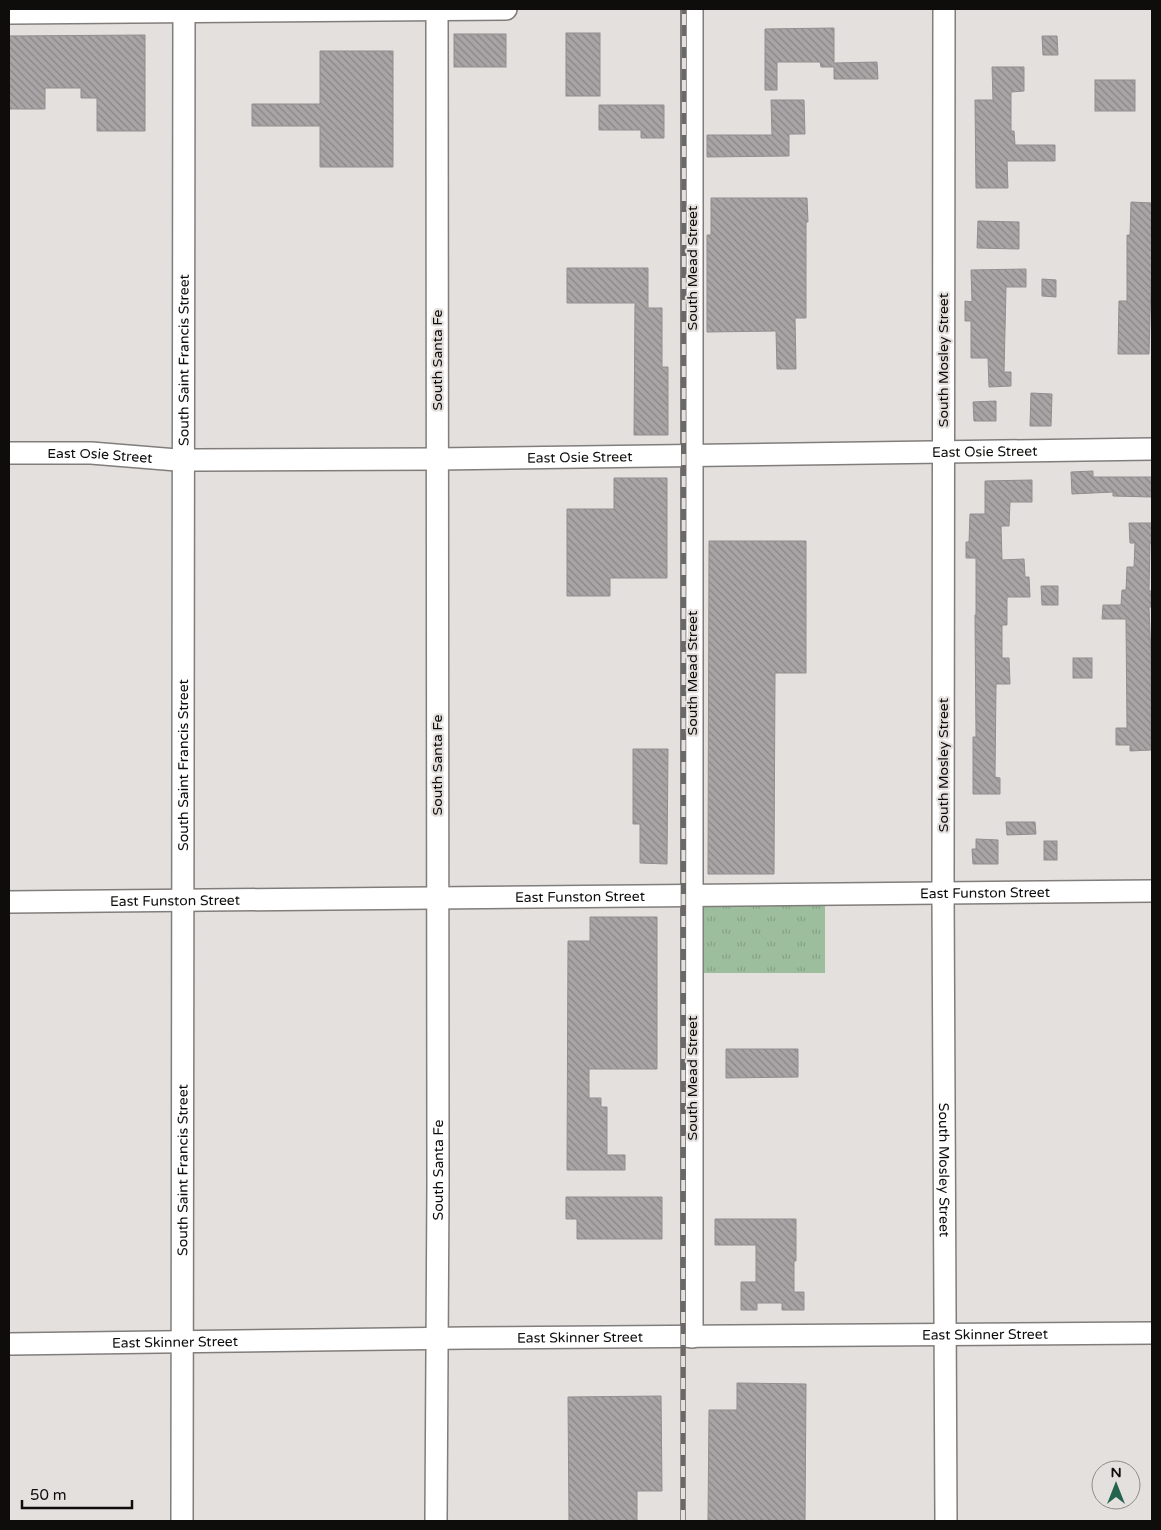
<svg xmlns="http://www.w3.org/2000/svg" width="1161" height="1530" font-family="'Varela Round',sans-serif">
  <defs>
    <pattern id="grass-tufts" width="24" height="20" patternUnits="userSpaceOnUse" patternTransform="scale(1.25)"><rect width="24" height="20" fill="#9dbe9c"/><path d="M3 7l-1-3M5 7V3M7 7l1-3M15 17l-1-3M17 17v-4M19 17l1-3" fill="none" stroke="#86a285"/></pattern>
    <pattern id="building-back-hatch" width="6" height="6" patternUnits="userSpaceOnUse" patternTransform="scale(1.25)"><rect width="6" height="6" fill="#a9a5a6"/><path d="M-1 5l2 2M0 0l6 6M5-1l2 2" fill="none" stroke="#888586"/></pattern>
  </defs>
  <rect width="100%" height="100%" fill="#e4e0dd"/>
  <rect fill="url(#grass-tufts)" x="704" y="904" width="121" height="69"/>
  <g fill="url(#building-back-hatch)" stroke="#928e8f">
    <polygon points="834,28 834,63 877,62 878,79 834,79 834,67 821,67 820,62 777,62 777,90 765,90 765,29"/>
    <rect x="566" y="33" width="34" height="63"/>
    <rect x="454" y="34" width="52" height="33"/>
    <polygon points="145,35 145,131 97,131 97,98 81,98 81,88 45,88 45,109 9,109 9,36"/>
    <polygon points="1042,36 1057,36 1058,55 1043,55"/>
    <polygon points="320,51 393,51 393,167 320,167 320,126 252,126 252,104 320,104"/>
    <polygon points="992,67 1024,67 1024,91 1011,92 1011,131 1014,131 1015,145 1055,145 1055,161 1007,161 1008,188 976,188 975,100 993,100"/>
    <rect x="1095" y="80" width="40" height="31"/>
    <polygon points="771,100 804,100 805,134 789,134 789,156 707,157 707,135 772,135"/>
    <polygon points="599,105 664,105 664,138 641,138 641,130 599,130"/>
    <polygon points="711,198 807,198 808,222 806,222 806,318 795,318 796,369 777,369 776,331 707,332 707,235 711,235"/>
    <polygon points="1131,202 1152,203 1152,221 1151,221 1152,282 1151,282 1149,354 1118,354 1119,301 1127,301 1127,235 1130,235"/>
    <polygon points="978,221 1019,222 1019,249 977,248"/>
    <polygon points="567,268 648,268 648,308 662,308 662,367 668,367 668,435 634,435 635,303 567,303"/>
    <polygon points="1026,269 1026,287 1006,287 1004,372 1011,372 1011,386 989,387 988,358 971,358 971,321 965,321 965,301 972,302 971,270"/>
    <polygon points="1042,279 1056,280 1056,297 1042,296"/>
    <polygon points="1031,393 1052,394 1051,426 1030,426"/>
    <polygon points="996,401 996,421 974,421 973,402"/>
    <polygon points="1093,471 1093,477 1152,477 1152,497 1113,496 1113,492 1072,494 1071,472"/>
    <polygon points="614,478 667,478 667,578 610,578 610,596 567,596 567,509 614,509"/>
    <polygon points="1032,480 1032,502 1010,502 1009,526 1001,526 1002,560 1024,559 1025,577 1029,577 1030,597 1007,597 1007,625 1002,625 1002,658 1009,658 1010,684 996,684 995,777 1000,778 1000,794 973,794 973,737 976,737 975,615 976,615 976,558 966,558 966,542 969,542 970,514 985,514 985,481"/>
    <polygon points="1129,523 1152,523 1152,543 1150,543 1149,591 1152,591 1152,607 1149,607 1151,658 1151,750 1130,751 1130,745 1116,745 1116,728 1127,728 1126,619 1102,619 1103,605 1121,605 1122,590 1126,590 1127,567 1134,567 1135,543 1130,543"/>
    <polygon points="709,541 806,541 806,673 775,673 774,874 708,874"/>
    <polygon points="1041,586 1058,586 1058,605 1042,605"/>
    <rect x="1073" y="658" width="19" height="20"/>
    <polygon points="633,749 668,749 667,864 640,863 640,824 633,824"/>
    <polygon points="1006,822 1035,822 1036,834 1007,835"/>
    <polygon points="976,839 998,840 998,864 973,864 972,849 976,849"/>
    <rect x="1044" y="841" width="13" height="19"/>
    <polygon points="590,917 657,917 657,1069 589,1069 589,1098 601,1098 601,1107 607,1107 607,1155 625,1155 625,1170 567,1170 568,941 590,941"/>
    <polygon points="726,1049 798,1049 798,1077 726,1078"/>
    <polygon points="566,1197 662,1197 662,1239 577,1239 577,1219 566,1219"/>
    <polygon points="715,1219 796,1219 796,1261 794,1261 794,1292 804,1292 804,1310 782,1310 782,1303 757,1303 757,1310 741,1310 741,1282 756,1282 756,1245 715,1245"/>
    <polygon points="737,1383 806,1384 805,1521 708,1521 709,1410 737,1410"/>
    <polygon points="661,1396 662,1491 637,1491 637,1521 569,1521 568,1397"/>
  </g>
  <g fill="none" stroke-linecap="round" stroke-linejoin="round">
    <g stroke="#817d7b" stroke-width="24">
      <g id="minor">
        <path id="s1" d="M944,9L943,893L946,1521"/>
        <polyline points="9,13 506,9"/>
        <path id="s2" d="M9,453H91L177,460H198L437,459L1152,449"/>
        <path id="s3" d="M9,902L1152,891"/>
        <polyline points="692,1337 692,9"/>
        <path id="s4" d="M9,1344L467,1338L1152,1333"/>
        <path id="s5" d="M182,1521L184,9"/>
        <path id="s6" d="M436,1521L438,1184L437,9"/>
      </g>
    </g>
    <use href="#minor" stroke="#fff" stroke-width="21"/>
    <g stroke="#6b6967" stroke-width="5.5">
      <polyline id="rail" points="683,1521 684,9"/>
    </g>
    <use href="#rail" stroke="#e4e0dd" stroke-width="4" stroke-dasharray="11" stroke-linecap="butt"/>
  </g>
  <g text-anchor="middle" stroke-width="4.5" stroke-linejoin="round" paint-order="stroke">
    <g font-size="14" fill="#0e0d0c" stroke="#e4e0dd">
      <text transform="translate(692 268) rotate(-90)" y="5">South Mead Street</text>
      <text dy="5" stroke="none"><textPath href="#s5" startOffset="1161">South Saint Francis Street</textPath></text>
      <text transform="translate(437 360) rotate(-90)" y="5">South Santa Fe</text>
      <text transform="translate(943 360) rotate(-90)" y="5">South Mosley Street</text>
      <text dy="5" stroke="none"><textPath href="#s2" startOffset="976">East Osie Street</textPath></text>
      <text dy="5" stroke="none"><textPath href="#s2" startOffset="91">East Osie Street</textPath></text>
      <text dy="5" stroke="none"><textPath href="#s2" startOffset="571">East Osie Street</textPath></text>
      <text transform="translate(692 673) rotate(-90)" y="5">South Mead Street</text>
      <text dy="5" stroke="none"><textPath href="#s5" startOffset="756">South Saint Francis Street</textPath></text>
      <text transform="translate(437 765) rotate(-90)" y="5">South Santa Fe</text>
      <text transform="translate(943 765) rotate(-90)" y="5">South Mosley Street</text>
      <text dy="5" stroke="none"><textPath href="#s3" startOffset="976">East Funston Street</textPath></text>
      <text dy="5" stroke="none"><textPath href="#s3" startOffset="571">East Funston Street</textPath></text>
      <text dy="5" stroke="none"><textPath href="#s3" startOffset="166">East Funston Street</textPath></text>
      <text transform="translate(692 1078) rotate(-90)" y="5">South Mead Street</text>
      <text dy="5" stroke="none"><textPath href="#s5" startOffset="351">South Saint Francis Street</textPath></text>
      <text dy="5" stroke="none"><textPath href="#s6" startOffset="351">South Santa Fe</textPath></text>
      <text dy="5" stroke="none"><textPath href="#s1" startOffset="1161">South Mosley Street</textPath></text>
      <text dy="5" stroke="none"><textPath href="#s4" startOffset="976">East Skinner Street</textPath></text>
      <text dy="5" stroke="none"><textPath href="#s4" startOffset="571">East Skinner Street</textPath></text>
      <text dy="5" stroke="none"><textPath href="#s4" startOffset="166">East Skinner Street</textPath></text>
    </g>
  </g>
  <rect width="1161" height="1530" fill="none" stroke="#0e0d0c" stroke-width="20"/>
  <g transform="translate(1116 1485)"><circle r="24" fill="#e4e0dd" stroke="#8e8c89"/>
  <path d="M0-4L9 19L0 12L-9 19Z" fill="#24634f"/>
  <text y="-8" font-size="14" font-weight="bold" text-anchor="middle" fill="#0e0d0c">N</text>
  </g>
  <path d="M22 1500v8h110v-8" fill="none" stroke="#0e0d0c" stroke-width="2.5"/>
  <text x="30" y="1500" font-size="15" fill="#0e0d0c" stroke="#e4e0dd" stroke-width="4" paint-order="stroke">50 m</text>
</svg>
